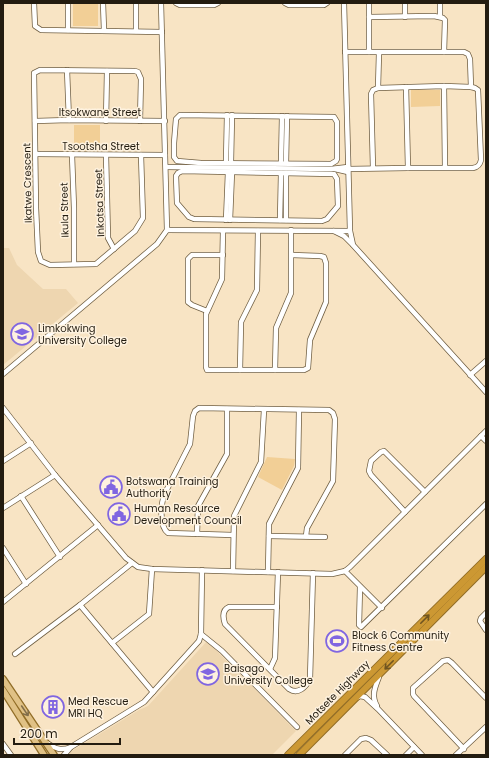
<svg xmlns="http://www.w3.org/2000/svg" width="489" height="758" font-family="Poppins,sans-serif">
  <rect width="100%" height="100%" fill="#f8e4c4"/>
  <g fill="#eed6b0">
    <polygon points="3,248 9,248 17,265 43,289 66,289 78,303 3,365"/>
    <polygon points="207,641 296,731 272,755 70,755 70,752 139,710 148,706"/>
  </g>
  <g fill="#f2cf96">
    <rect x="73" y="3" width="25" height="23"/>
    <polygon points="411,90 440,90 440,106 411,107"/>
    <rect x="74" y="125" width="26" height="26"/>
    <polygon points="267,457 295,459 294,466 282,490 258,477"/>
  </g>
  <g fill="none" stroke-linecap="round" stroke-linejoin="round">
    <g stroke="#705f43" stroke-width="6">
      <g id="minor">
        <polyline points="34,3 35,26 41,30 162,32"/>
        <polyline points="68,3 68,30"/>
        <polyline points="103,3 104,30"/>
        <polyline points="136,3 136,31"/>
        <polyline points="176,3 180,5 214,5 218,3"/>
        <polyline points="285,3 289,5 324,5 327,3"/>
        <polyline points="344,3 350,231 353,245 486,392"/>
        <polyline points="405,3 405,17"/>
        <polyline points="369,17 434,16 443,18 445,20 444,52"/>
        <polyline points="440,17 440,3"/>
        <polyline points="345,52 464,52 468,54 470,59 471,87"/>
        <polyline points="369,52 369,3"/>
        <polyline points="67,70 69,120"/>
        <polyline points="444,86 445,167"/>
        <polyline points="406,87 408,168"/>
        <polyline points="378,88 379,53"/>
        <polygon points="180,115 334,117 337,122 337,159 336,161 331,164 201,163 177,161 174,157 174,143 176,119"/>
        <polyline points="35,121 69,120 165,121"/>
        <polyline points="106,121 107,71"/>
        <polyline points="140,121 141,79 138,72 135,71 40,70 34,73 36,208 38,252 41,261 50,265 96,264 135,231 143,218 141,155"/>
        <polyline points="36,154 165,155"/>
        <polyline points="72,155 74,208 74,264"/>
        <polyline points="106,155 108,238 114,249"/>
        <polyline points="226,162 227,115"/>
        <polyline points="231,162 232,115"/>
        <polyline points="281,163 282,116"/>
        <polyline points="286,163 287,116"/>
        <polyline points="166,167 331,169 348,167"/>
        <polyline points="335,169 348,172"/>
        <path d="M348,169L408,168H473C478,167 480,165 481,160L478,90L475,88L471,87L444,86L378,88L373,90L371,94L373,168"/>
        <polygon points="182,171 334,174 337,179 338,206 327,219 322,221 194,219 189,217 177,203 176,176 178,173"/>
        <polyline points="226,220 228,172"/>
        <polyline points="230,220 232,172"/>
        <polyline points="280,220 281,173"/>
        <polyline points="286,220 286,173"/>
        <polyline points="167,230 350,231"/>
        <polyline points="223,231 222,279 206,314 206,367 207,370 304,370 308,368 310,340 326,302 326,263 324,257 320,256 292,255"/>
        <polyline points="334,231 344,236 352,244"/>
        <polyline points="207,311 192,305 188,302 188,259 192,255 223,255"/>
        <polyline points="240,370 241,322 257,290 258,231"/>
        <polyline points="275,370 276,328 291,293 291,230"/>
        <polyline points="3,374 157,244 167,230 161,3"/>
        <polyline points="470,375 486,361"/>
        <polyline points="3,408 55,475 126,558 138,567 152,569 332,574 345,571 350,567 486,431"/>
        <polyline points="481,436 486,441"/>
        <polyline points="3,461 31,443"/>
        <polyline points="21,496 60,557"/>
        <polyline points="3,508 55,475"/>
        <polyline points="405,512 371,475 369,471 371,461 381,452 384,451 425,492"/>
        <polyline points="197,534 198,506 227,454 227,409"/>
        <path d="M233,535L168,533C159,526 161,505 164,495L190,444L193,416L195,411L199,408L329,410L333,413L335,419L333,481L307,528L306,536"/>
        <polyline points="269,536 325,537"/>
        <polyline points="3,548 26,584"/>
        <polyline points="233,571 234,516 261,462 264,410"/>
        <polyline points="345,571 382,608"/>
        <polyline points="268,572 269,524 298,468 299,410"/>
        <polyline points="360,587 359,625 361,627 486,504"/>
        <polyline points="3,602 98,525"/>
        <polyline points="80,605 153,692"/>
        <path d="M277,607H229C222,610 223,618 225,624L289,689C298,695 306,687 310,679L313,573"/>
        <polyline points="486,613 481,618 480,621 486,630"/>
        <polyline points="201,634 222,651 297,727"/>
        <polyline points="112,643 149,614 152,569"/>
        <polyline points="15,654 80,605 132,563"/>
        <polyline points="270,669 275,658 278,572"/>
        <polyline points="356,698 360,696 365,697 378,709 422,755"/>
        <path d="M377,706C371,696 375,687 379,677"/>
        <path d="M47,743C56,749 61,751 71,747L144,702L199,641L201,634L202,570"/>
        <polyline points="3,744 11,755"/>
        <polyline points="464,749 414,696 413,694 413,688 443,661 448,660 452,663 486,698"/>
        <polyline points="64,755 70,748"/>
        <polyline points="345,755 361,739 366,738 371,740 387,755"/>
        <polyline points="406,755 414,747"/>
        <polyline points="456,755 486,727"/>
      </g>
    </g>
    <g stroke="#916d27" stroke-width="8">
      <g id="major">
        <polyline points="3,679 54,755"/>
        <polyline points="3,690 44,755"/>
      </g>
    </g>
    <g stroke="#916d27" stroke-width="8">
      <g id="highway">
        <polyline points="288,755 486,559"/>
        <polyline points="299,755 486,567"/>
      </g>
    </g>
    <use href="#minor" stroke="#fff" stroke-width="4.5"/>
    <use href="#major" stroke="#e0c185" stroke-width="5.5"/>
    <use href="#highway" stroke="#cc9833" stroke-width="6"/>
  </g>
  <defs><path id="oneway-shaft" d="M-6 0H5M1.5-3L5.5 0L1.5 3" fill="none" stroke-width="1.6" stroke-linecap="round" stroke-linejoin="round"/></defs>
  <g stroke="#6f5420">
    <use href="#oneway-shaft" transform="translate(425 619) rotate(-45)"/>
    <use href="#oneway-shaft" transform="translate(389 665) rotate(135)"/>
  </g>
  <use stroke="#826e4a" href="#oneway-shaft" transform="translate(25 711) rotate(56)"/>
  <defs>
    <g id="university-ring" transform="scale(1.15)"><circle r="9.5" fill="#fef2df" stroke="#8066e1" stroke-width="1.5"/><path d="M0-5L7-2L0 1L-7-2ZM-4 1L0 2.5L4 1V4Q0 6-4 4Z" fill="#8066e1"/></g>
    <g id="civic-ring" transform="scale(1.15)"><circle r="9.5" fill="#fef2df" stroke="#8066e1" stroke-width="1.5"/><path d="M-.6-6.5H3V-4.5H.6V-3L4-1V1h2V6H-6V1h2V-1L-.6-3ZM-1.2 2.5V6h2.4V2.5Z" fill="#8066e1"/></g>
    <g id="stadium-ring" transform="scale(1.15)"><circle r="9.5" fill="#fef2df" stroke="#8066e1" stroke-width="1.5"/><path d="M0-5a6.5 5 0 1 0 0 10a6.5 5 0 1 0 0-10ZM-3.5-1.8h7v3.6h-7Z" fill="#8066e1"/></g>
    <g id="building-ring" transform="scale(1.15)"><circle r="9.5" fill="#fef2df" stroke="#8066e1" stroke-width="1.5"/><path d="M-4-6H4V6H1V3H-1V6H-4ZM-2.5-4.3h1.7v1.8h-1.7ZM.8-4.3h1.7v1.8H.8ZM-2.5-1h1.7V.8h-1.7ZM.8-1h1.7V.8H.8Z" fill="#8066e1"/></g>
  </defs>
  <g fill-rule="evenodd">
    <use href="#university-ring" x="22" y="334"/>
    <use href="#civic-ring" x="111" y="487"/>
    <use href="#civic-ring" x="119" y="514"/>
    <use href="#stadium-ring" x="337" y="641"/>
    <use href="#university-ring" x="208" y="674"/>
    <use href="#building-ring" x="53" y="707"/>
  </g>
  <g text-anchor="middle" stroke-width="3" stroke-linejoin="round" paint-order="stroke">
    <g font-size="10" fill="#231c10" stroke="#fef2df">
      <text x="100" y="116">Itsokwane Street</text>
      <text x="101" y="150">Tsootsha Street</text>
      <text transform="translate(27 183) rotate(-91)" y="4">Ikatwe Crescent</text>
      <text transform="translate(99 203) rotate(-92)" y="4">Inkotsa Street</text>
      <text transform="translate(64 210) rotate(-91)" y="4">Ikula Street</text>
      <text transform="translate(337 692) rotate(-45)" y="4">Motsete Highway</text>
    </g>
    <g font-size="10" fill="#231c10" stroke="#fef2df" text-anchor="start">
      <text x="38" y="332">Limkokwing<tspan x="38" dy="12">University College</tspan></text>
      <text x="126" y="485">Botswana Training<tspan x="126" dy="12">Authority</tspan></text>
      <text x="134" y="512">Human Resource<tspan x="134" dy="12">Development Council</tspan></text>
      <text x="352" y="639">Block 6 Community<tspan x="352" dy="12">Fitness Centre</tspan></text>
      <text x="224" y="672">Baisago<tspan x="224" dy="12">University College</tspan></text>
      <text x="68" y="705">Med Rescue<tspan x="68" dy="12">MRI HQ</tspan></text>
    </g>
  </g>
  <rect width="489" height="758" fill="none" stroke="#231c10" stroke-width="8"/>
  <path d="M14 738v6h106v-6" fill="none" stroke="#231c10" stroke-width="2"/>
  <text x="20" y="738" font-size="12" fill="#231c10" stroke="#fef2df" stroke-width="3" paint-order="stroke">200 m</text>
</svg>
